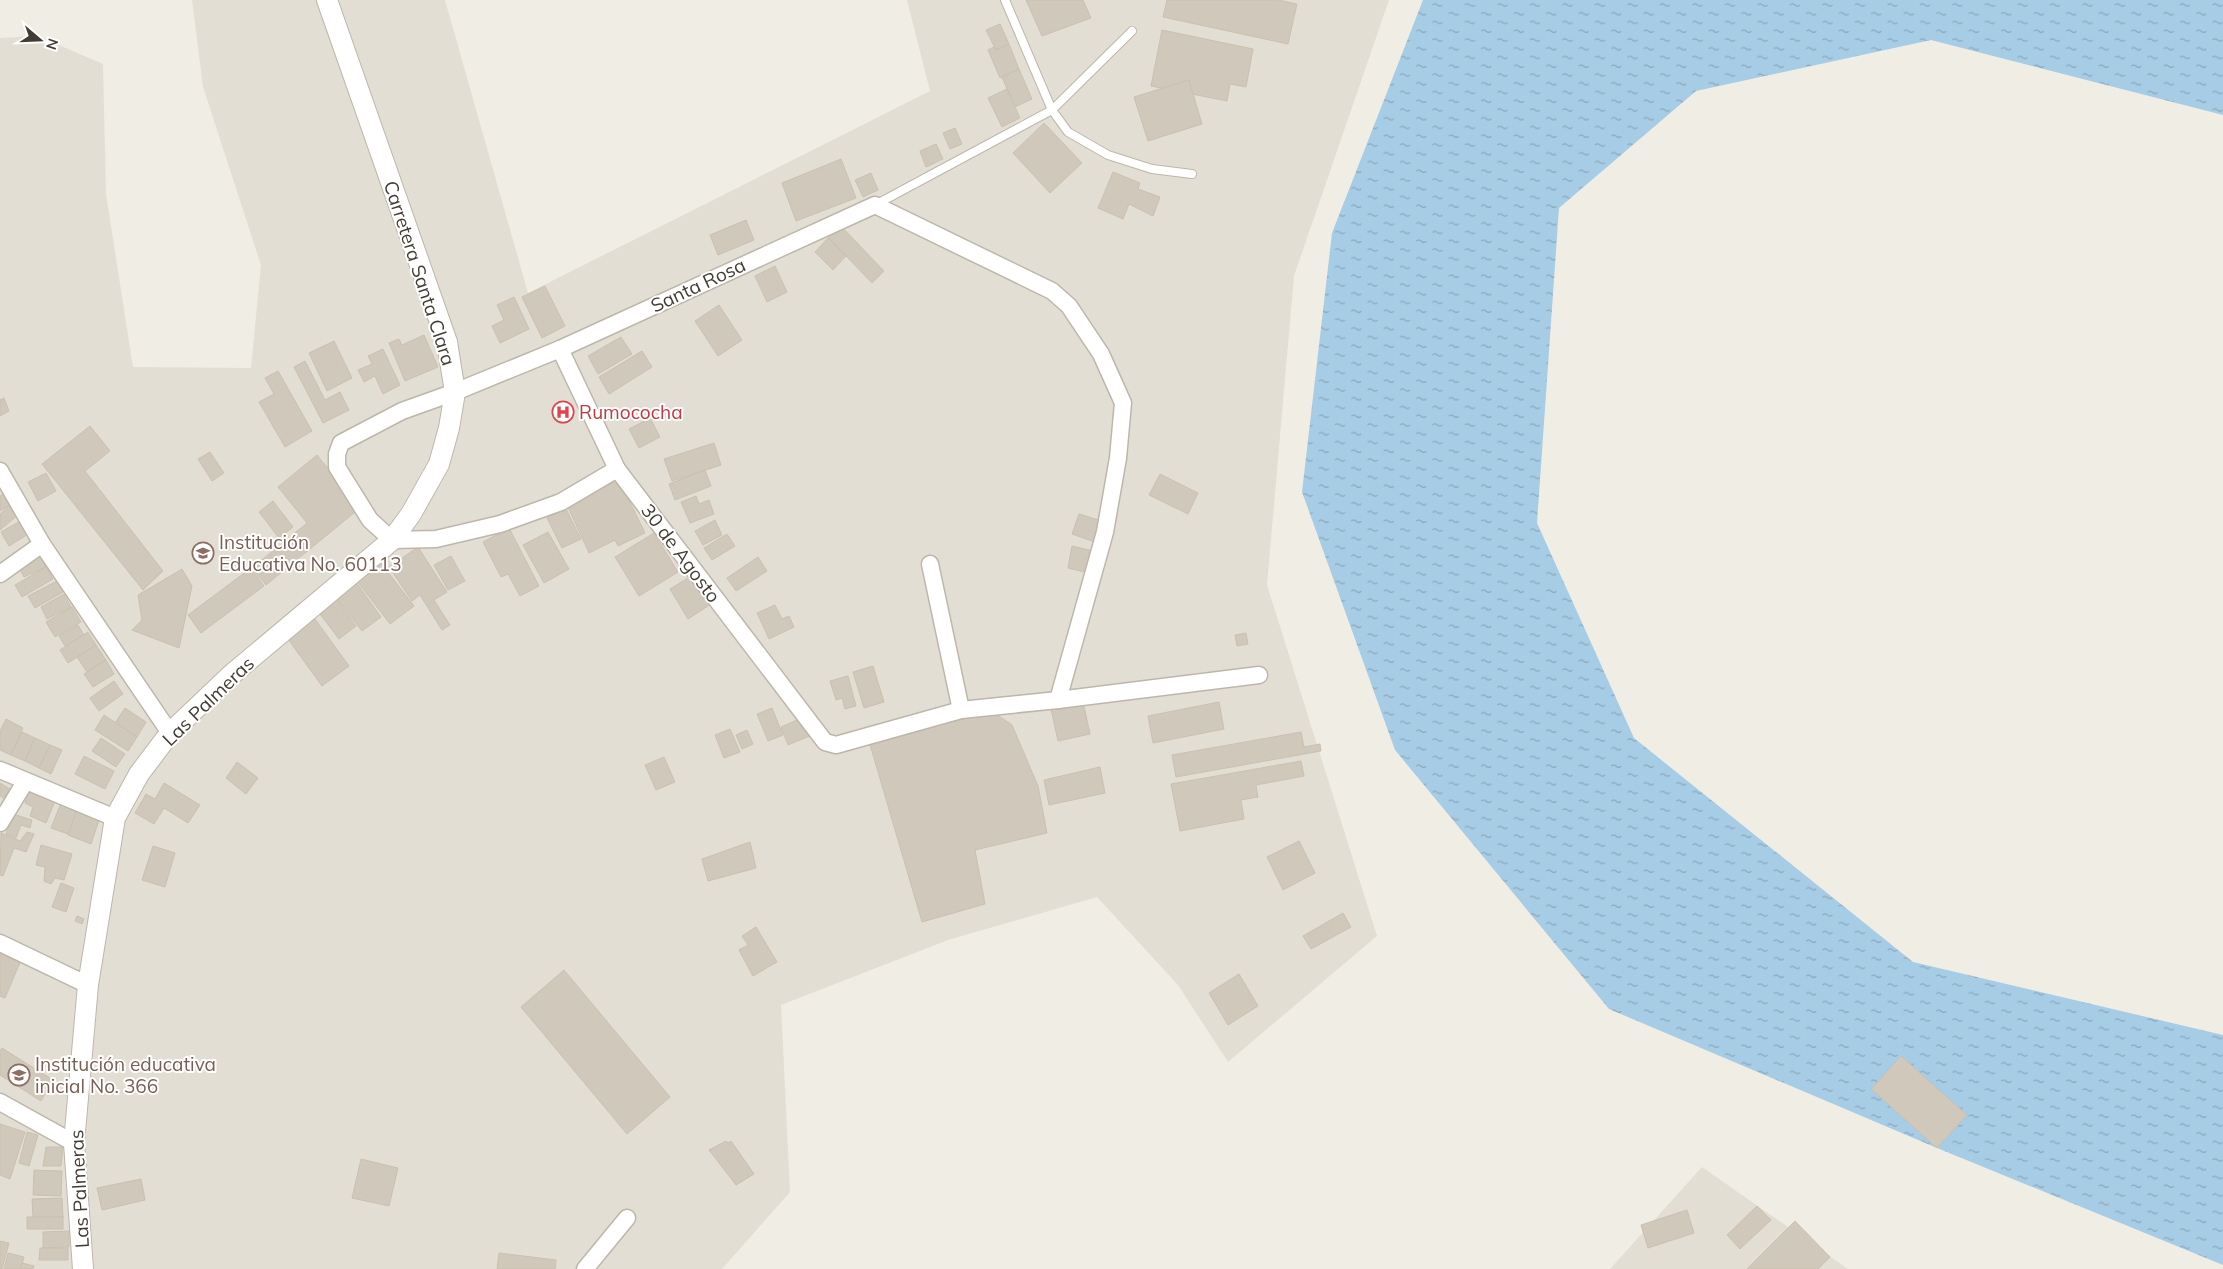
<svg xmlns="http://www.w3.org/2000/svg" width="2223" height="1269" font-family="Mulish,sans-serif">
  <defs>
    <pattern id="water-ripples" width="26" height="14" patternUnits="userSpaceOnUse" patternTransform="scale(1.25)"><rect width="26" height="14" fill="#a7cce6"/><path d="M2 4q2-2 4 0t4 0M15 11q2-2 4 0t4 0" fill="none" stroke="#8aa7bb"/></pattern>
  </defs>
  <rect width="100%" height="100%" fill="#f0ede5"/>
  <g fill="#e3ded3">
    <polygon points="192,0 445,0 528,293 930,91 907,0 1389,0 1294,276 1267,585 1377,936 1228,1062 1178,985 1097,897 948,940 781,1005 790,1192 722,1269 0,1269 0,38 38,36 103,64 106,194 133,367 251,368 261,265 203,87"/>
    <polygon points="1702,1167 1848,1269 1610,1269"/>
  </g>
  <polygon fill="url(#water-ripples)" points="1423,0 2223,0 2223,115 1931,40 1696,91 1559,208 1537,523 1634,738 1913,962 2223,1035 2223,1265 1937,1148 1609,1009 1395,750 1302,492 1332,233"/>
  <g fill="#d0c8bb" stroke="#cac0b0">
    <polygon points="1026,0 1083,0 1091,18 1042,36"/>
    <polygon points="1167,0 1278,0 1297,4 1288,44 1163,17"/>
    <polygon points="1000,24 1009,44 996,50 986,30"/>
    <polygon points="1162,30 1253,49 1246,87 1230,84 1227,101 1151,86"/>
    <polygon points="1009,44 1019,69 1000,78 988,50 994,47 996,50"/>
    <polygon points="1019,69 1032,99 1015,107 1002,77"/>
    <polygon points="1189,80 1202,124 1148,141 1134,97"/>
    <polygon points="1007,89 1020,118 1002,127 988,98"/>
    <polygon points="1044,123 1082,163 1050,193 1013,153"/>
    <polygon points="955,128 962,144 950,149 943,133"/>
    <polygon points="936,144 943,159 926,167 920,151"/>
    <polygon points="841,159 856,198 796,221 782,183"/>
    <polygon points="1113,172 1140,183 1138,189 1160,197 1153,216 1129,204 1123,219 1098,208"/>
    <polygon points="871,173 878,190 863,197 855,180"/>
    <polygon points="746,220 754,240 718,255 710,235"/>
    <polygon points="837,222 884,271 872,283 825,234"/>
    <polygon points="828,238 846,256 833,270 815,252"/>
    <polygon points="775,266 787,292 767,302 755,276"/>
    <polygon points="545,286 565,326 542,338 522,297"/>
    <polygon points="514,297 529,329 500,343 492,326 504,320 497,305"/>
    <polygon points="719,305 742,340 718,356 695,321"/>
    <polygon points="424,335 438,367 405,381 389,343 399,339 402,345"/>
    <polygon points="621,337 632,354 598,374 588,356"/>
    <polygon points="334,341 352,378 327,391 309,353"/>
    <polygon points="383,349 400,385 383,394 375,376 364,382 358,370 372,364 368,356"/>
    <polygon points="642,351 652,367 609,394 599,377"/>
    <polygon points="305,361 325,400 340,392 349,410 323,423 294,367"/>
    <polygon points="278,371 312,431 285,447 259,402 274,394 265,378"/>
    <polygon points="4,398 9,411 0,416 0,400"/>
    <polygon points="650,418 660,437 639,448 629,429"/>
    <polygon points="90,426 110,451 85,471 163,571 143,590 42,464"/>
    <polygon points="714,443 721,465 672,481 664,459"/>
    <polygon points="210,452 224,473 212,481 198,459"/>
    <polygon points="317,455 360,508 266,585 252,568 307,523 278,487"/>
    <polygon points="705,470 711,486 675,500 669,484"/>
    <polygon points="46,473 56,491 38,501 28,482"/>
    <polygon points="1160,474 1198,493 1188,514 1149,495"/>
    <polygon points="619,480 645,533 618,546 615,540 589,553 567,505"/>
    <polygon points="3,494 10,505 0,511 0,496"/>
    <polygon points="696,496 699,504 709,500 714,514 690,523 681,502"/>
    <polygon points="273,501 293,527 279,538 259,512"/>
    <polygon points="10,505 18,515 0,530 0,514"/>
    <polygon points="566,509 581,539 562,548 547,518"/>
    <polygon points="1079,514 1102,521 1095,542 1072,534"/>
    <polygon points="22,520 30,533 9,546 1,532"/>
    <polygon points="715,520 722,535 703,545 695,531"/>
    <polygon points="509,528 539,586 520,596 508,574 501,577 483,542"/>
    <polygon points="548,532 569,569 544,583 523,545"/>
    <polygon points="654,533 678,572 639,596 615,557"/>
    <polygon points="727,534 735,546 712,560 704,548"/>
    <polygon points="1072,546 1093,551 1088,573 1068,568"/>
    <polygon points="418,547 447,592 434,600 450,625 442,630 420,595 412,601 389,567"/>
    <polygon points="40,554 46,567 24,577 18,565"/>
    <polygon points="451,556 465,581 448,590 434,565"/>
    <polygon points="758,557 767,571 736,591 727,578"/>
    <polygon points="381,563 414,606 390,624 357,581"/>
    <polygon points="46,567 53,579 22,597 15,585"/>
    <polygon points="251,568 264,586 201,633 188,615"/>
    <polygon points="182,569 192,586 179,648 132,630 142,620 138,595"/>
    <polygon points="696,573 714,602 688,619 670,589"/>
    <polygon points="57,581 63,592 35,608 28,596"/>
    <polygon points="356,582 381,617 362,631 336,597"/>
    <polygon points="64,594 71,607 47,619 41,607"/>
    <polygon points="335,597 356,626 339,639 317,610"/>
    <polygon points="775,605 782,619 789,616 794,627 769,639 757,613"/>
    <polygon points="72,607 81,622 55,637 46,622"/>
    <polygon points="312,615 349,666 322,686 285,635"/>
    <polygon points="78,625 84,635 65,646 59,636"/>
    <polygon points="88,632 96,645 68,663 60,650"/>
    <polygon points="1246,633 1248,644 1237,646 1235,635"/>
    <polygon points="96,645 106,660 87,672 77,657"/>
    <polygon points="106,660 114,674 93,687 84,674"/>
    <polygon points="873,666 884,702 864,708 853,672"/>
    <polygon points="848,676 856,706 845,709 842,698 836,700 830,681"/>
    <polygon points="114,681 123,694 99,711 90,698"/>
    <polygon points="1083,702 1090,734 1058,741 1051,709"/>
    <polygon points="1219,702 1224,729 1153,743 1148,716"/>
    <polygon points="125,708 146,722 137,737 115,723"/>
    <polygon points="772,708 783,735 768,741 757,714"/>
    <polygon points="993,712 1012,725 1038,786 1047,833 975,850 985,904 922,922 869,741"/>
    <polygon points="104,715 137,737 128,751 95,730"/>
    <polygon points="804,717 812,735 788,745 781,727"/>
    <polygon points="6,719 23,728 11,755 0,750 0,731"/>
    <polygon points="730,729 740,752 724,758 715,735"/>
    <polygon points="747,730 753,744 742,749 736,735"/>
    <polygon points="22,732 35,738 25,761 11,755"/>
    <polygon points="1301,732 1304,747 1320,744 1321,751 1176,777 1172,755"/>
    <polygon points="35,738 50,745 39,768 25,761"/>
    <polygon points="101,738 125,754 116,767 92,751"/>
    <polygon points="50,745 62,750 51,774 39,768"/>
    <polygon points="84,756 114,771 105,789 75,774"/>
    <polygon points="664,757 675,782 656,790 645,765"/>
    <polygon points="1301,761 1304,776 1256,785 1258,797 1241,800 1244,819 1180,831 1171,784"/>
    <polygon points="237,762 258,778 246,794 226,778"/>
    <polygon points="1100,767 1105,793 1049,805 1044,780"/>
    <polygon points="0,783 10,789 5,799 0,796"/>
    <polygon points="164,783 200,805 188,823 164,808 154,824 135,813 146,794 155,799"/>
    <polygon points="29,791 55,801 46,823 30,816 33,807 25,803"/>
    <polygon points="61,803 78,809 68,834 51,828"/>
    <polygon points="77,809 100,817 91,844 68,835"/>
    <polygon points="13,814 32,820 30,828 21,825 16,838 6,834"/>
    <polygon points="27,832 34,834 26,852 14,848 3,876 0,875 1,833 20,841"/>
    <polygon points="1299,841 1315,873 1283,890 1267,857"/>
    <polygon points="750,842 756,868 708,881 702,859"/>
    <polygon points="41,845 72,854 64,880 55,878 51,884 44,881 45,867 36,865"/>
    <polygon points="153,846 175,853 165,887 142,880"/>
    <polygon points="61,883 74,888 66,912 52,907"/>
    <polygon points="1343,913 1351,927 1311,949 1303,936"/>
    <polygon points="77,916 84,919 82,924 75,921"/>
    <polygon points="756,927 777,962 753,976 739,950 748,945 742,936"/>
    <polygon points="0,951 21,960 5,998 0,996"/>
    <polygon points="564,970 670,1097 627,1134 521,1007"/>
    <polygon points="1239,974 1258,1006 1228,1025 1209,993"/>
    <polygon points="2,1048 53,1080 41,1101 0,1075 0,1051"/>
    <polygon points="1901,1056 1967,1115 1937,1148 1871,1089"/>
    <polygon points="0,1124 25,1132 10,1179 0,1175"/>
    <polygon points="27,1132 38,1135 29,1166 19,1163"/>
    <polygon points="726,1141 728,1143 731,1141 754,1174 736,1185 709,1150"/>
    <polygon points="46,1147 63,1147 61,1166 43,1166"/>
    <polygon points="361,1159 398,1168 389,1206 352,1198"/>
    <polygon points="34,1170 62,1171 61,1196 33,1195"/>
    <polygon points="141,1179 145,1200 102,1210 97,1188"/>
    <polygon points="62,1198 63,1217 33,1218 32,1199"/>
    <polygon points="1757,1206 1771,1220 1740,1249 1727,1235"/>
    <polygon points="1687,1210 1694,1233 1648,1248 1641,1225"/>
    <rect x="27" y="1217" width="36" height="12"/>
    <polygon points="1795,1221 1830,1257 1818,1269 1747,1269"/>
    <polygon points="69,1231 69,1247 43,1248 43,1232"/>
    <polygon points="0,1241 9,1243 2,1269 0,1269"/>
    <polygon points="40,1248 68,1248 68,1260 39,1260"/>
    <polygon points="8,1253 24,1257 21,1269 4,1269"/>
    <polygon points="499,1253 556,1260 555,1269 497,1269"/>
    <polygon points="22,1263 34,1266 33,1269 20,1269"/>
  </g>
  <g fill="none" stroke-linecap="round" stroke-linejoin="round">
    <g stroke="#bdb7ab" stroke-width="10">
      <g id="service">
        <polyline points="1005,0 1052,110 1068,132 1108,155 1152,169 1192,174"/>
        <polyline points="875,205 1052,110 1132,31"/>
      </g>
    </g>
    <g stroke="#bdb7ab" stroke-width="19">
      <g id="minor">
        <polyline points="560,349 617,469 825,742 836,745 961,710 1058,700 1259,675"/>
        <polyline points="617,469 561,502 500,524 436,539 392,540 370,520 337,467 337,454 341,443 402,411 455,392 560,349 875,205 1052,291 1069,306 1101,354 1123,403 1118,458 1105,532 1058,700"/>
        <polyline points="0,471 42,544 170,733"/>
        <polyline points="930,564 961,710"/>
        <polyline points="0,574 42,544"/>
        <polyline points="0,770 115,818"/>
        <polyline points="0,823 25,782"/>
        <polyline points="0,943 88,985"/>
        <polyline points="0,1102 74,1143"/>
        <polyline points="585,1269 627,1218"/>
      </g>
    </g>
    <g stroke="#bdb7ab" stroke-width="22">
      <polyline id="tertiary" points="83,1269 74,1143 88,985 115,818 139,774 170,733 231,675 392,540 411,514 439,464 449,428 455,392 447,342 327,0"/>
    </g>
    <use href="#service" stroke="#fff" stroke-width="8"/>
    <use href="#minor" stroke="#fff" stroke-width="16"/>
    <use href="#tertiary" stroke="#fff" stroke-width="20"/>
  </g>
  <defs>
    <g id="hospital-ring" transform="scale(1.125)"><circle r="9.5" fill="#fff" stroke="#e0444e" stroke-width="1.5"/><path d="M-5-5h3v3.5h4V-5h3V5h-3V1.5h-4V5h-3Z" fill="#e0444e"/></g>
    <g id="school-ring" transform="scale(1.125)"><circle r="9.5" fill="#fff" stroke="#8d6e63" stroke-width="1.5"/><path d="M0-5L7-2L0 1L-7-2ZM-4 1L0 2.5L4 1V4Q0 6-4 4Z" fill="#8d6e63"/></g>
  </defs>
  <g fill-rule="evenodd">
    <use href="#hospital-ring" x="563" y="412"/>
    <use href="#school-ring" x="203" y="553"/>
    <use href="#school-ring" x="19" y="1075"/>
  </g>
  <g text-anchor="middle" stroke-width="4" stroke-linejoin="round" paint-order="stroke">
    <g font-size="19" fill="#413d35" stroke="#fff">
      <text transform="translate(420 273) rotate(72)" y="7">Carretera Santa Clara</text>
      <text transform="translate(698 285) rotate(-25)" y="7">Santa Rosa</text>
      <text transform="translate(681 553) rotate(53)" y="7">30 de Agosto</text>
      <text transform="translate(208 701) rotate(-44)" y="7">Las Palmeras</text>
      <text transform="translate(79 1189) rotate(-93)" y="7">Las Palmeras</text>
    </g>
    <g font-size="19" fill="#be3a42" stroke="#fff" text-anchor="start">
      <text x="579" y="419">Rumococha</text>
    </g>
    <g font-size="19" fill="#785e54" stroke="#fff" text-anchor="start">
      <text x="219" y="549">Institución<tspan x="219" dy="22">Educativa No. 60113</tspan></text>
      <text x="35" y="1071">Institución educativa<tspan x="35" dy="22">inicial No. 366</tspan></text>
    </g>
  </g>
  <g transform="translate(40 40) rotate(109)" stroke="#ffffff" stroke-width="4" paint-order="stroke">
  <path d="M0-4L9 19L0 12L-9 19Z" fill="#413d35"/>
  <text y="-8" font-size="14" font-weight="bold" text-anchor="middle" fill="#413d35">N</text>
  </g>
</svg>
